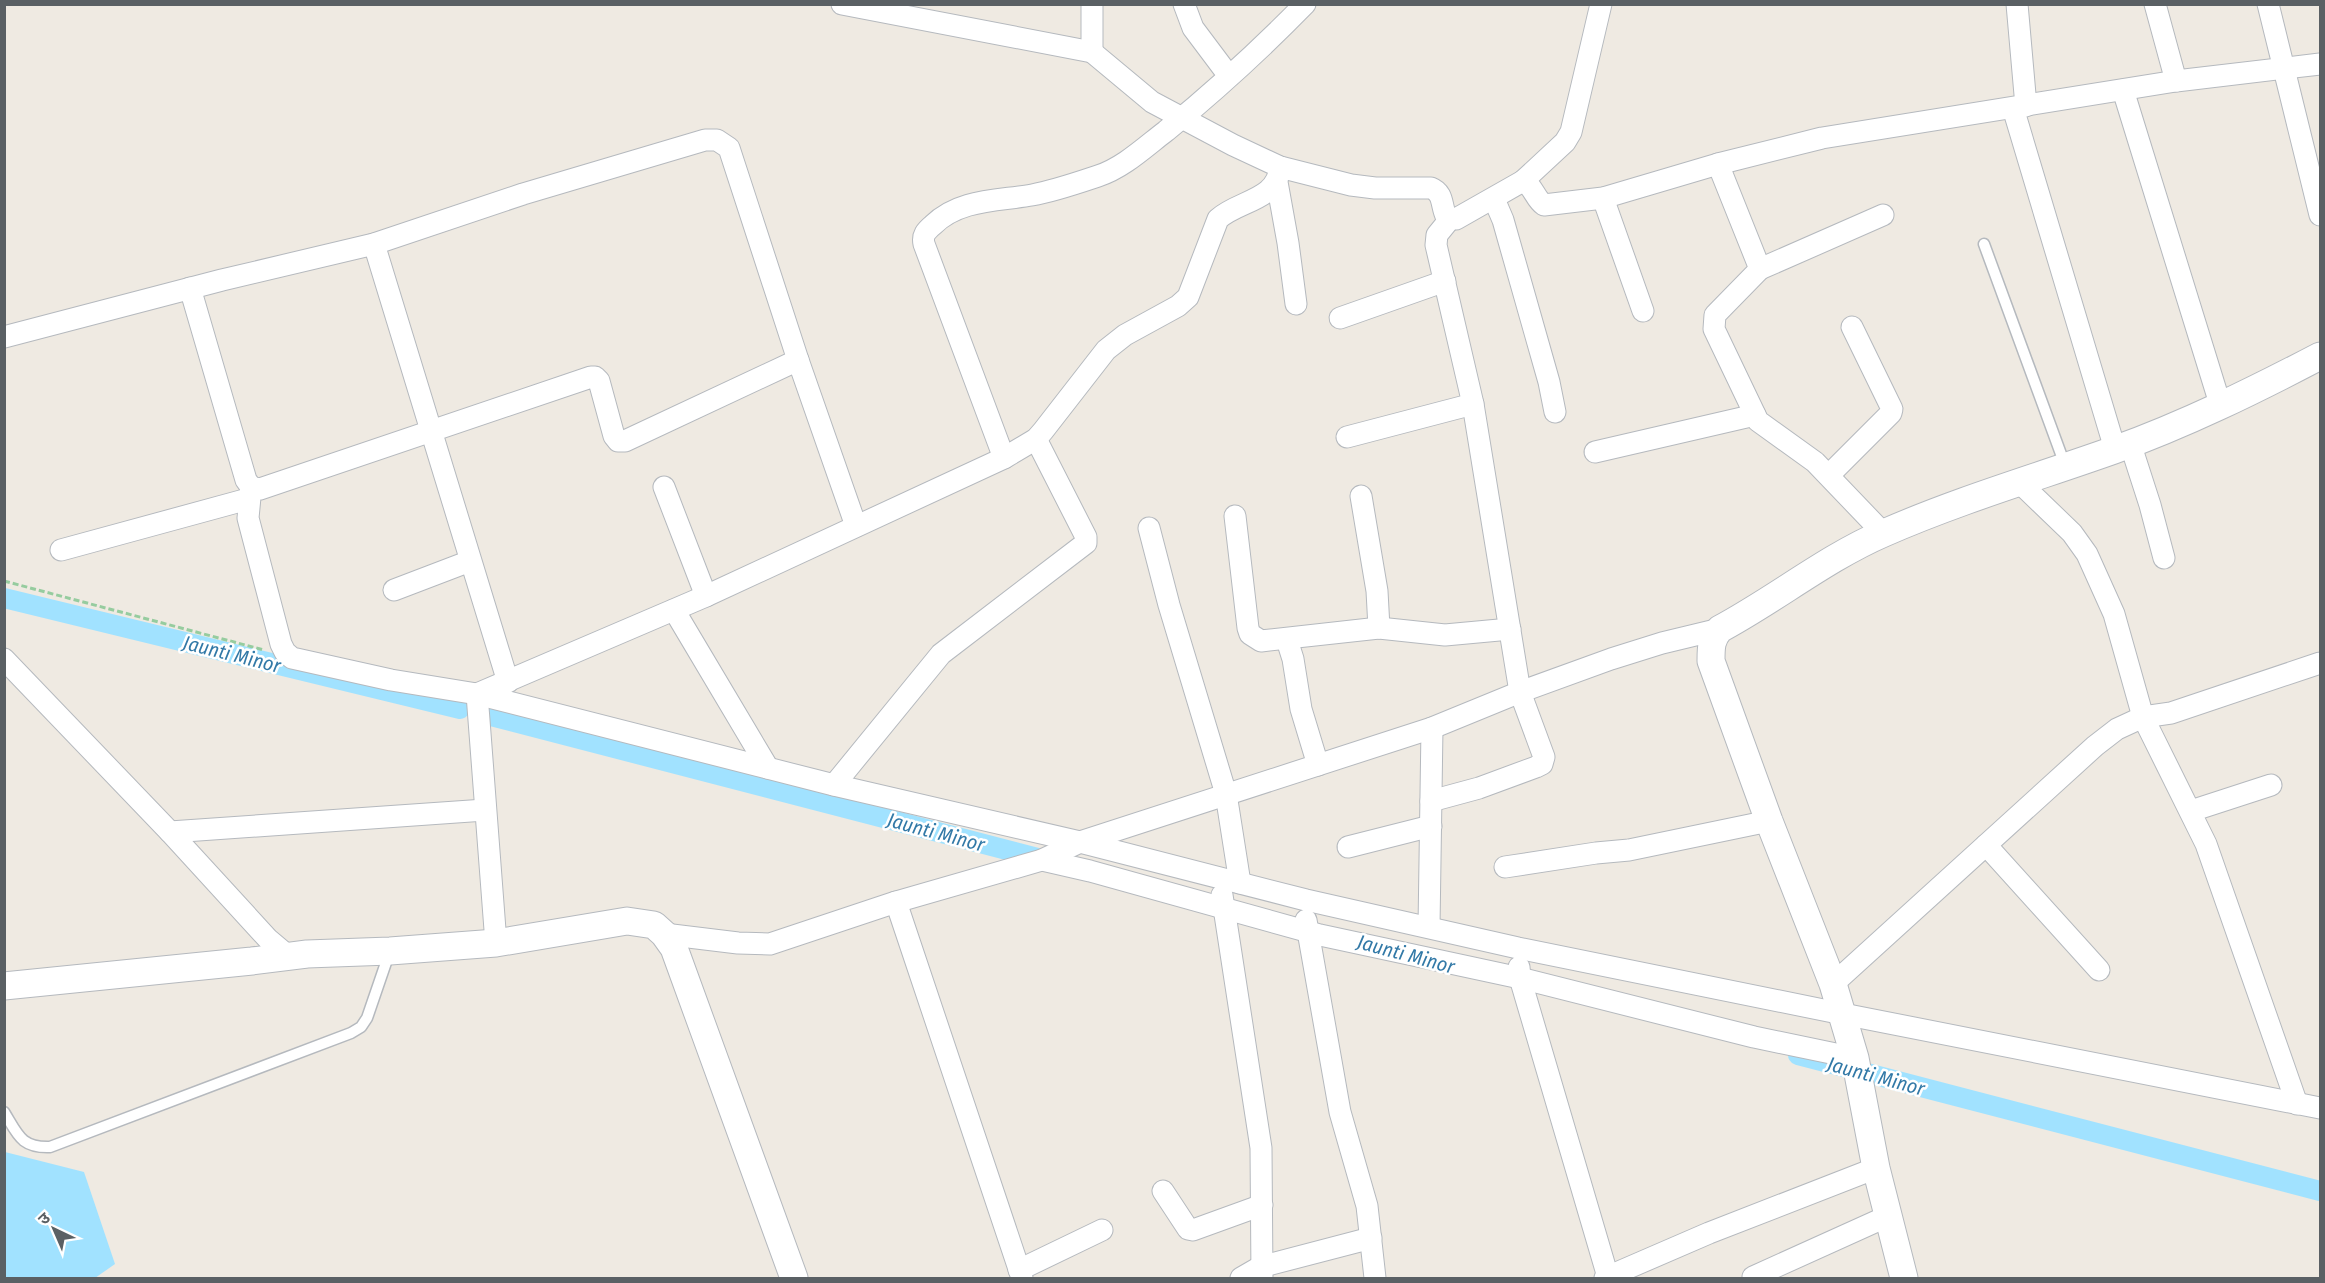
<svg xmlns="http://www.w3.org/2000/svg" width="2325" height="1283" font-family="'Fira Sans Condensed','Noto Sans Devanagari',sans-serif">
  <rect width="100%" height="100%" fill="#efeae2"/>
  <polygon fill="#a1e2ff" points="5,1152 84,1172 115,1264 95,1278 5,1278"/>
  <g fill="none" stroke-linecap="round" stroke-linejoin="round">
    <g stroke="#a1e2ff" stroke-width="20">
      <polyline points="4,598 460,709"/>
      <polyline points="491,716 1049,861"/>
      <polyline points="1798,1055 2320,1191"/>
    </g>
    <g stroke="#b5b9be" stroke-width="13">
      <g id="service">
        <polyline points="1984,244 2065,465"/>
        <path d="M4,1112C18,1135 21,1148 50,1147L351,1033L361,1027L367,1018L390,951"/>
      </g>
    </g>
    <g stroke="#b5b9be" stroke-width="23">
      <g id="minor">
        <path d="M842,4L1092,52L1152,102L1233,145L1280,167L1351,185L1375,188H1431C1444,193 1441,206 1446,216L1456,219L1523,181C1533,185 1535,199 1544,205L1603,198L1718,164L1822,138L2176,81L2320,64"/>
        <polyline points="1092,4 1092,52"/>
        <polyline points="1184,4 1193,28 1229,76"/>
        <polyline points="2017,4 2026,106"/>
        <polyline points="2155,4 2176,81"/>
        <polyline points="2268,4 2320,215"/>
        <polyline points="2123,90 2221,407"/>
        <polyline points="2013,108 2115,449"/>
        <polyline points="1718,164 1760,269 1715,315 1714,329 1758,421 1815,462 1883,533"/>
        <polyline points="1523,181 1565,142 1571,132 1601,4"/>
        <polyline points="1277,182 1288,243 1296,304"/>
        <polyline points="1603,198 1643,311"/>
        <polyline points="1494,199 1503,220 1549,382 1555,412"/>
        <polyline points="374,244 508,682"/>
        <polyline points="1760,269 1883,215"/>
        <polyline points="190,288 246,480 251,487 260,489 591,377 595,377 599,381 614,436 618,441 625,441 798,360"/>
        <polyline points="1340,318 1445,281"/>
        <polyline points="4,337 222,280 374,244 523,194 705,140 717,140 729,148 798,360 856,526"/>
        <polyline points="1347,437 1473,404"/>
        <polyline points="2130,443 2150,505 2164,558"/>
        <polyline points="1595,452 1755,415"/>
        <path d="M1004,458L924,244C922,235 926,231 933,225C959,199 998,201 1032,195C1054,191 1077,183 1098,176C1123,168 1145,147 1166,131C1215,91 1261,49 1305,4"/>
        <polyline points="1829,475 1891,413 1892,409 1852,327"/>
        <polyline points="2019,482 2072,533 2087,554 2114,614 2143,717 2206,844 2297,1104"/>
        <polyline points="251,487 248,518 281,644 285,652 292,658 391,680 477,694 834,785 1080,842 1306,900 1518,948 1843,1014 2320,1108"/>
        <polyline points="664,487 706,596"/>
        <polyline points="1361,496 1377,591 1379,628"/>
        <polyline points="1235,516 1248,628 1250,634 1261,641 1379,628 1445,635 1510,629"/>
        <polyline points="1149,528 1169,605 1226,794 1240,883"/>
        <polyline points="61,550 248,499"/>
        <polyline points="394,590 470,561"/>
        <polyline points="674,610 768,768"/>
        <polyline points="1287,640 1293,659 1301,709 1318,765"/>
        <polyline points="4,659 170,832 268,939 287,955"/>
        <path d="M477,694L706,596L1004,458L1036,439L1043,431L1106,350L1125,335L1178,306L1188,297L1218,219C1239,200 1277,201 1280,167"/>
        <polyline points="477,694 496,943"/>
        <polyline points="834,785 941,654 1086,543 1086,537 1036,439"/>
        <polyline points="1431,801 1479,788 1536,767 1542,764 1544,757 1520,692 1473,404 1436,245 1437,235 1450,219"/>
        <polyline points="2191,811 2271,785"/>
        <polyline points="170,832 485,810"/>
        <polyline points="1986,845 2099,970"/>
        <polyline points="1348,847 1431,826"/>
        <polyline points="1042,860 1090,871 1320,935 1520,978 1754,1037 1855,1058"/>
        <polyline points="1505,867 1596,853 1629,850 1769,821"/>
        <polyline points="1222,895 1261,1148 1262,1278"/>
        <polyline points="896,902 1022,1278"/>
        <polyline points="1306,920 1340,1112 1367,1206 1375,1278"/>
        <polyline points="1429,927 1432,728"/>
        <polyline points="664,934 738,943 770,944 896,902 1042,860 1080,842 1432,728 1520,692 1611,659 1662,643 1720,629"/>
        <polyline points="1519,967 1520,978 1608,1277"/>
        <polyline points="1833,984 2095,746 2117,729 2143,717 2171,713 2320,663"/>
        <polyline points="1163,1191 1188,1229 1193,1230 1262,1205"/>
        <polyline points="1019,1270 1102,1230"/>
        <polyline points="1753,1277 1888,1216"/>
        <polyline points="1241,1278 1260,1267 1371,1238"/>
        <polyline points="1605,1278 1709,1233 1876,1168"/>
      </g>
    </g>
    <g stroke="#b5b9be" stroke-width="29">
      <g id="tertiary">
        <polyline points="4,986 252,961 307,954 390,951 496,943 627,921 654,925 664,934 674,948 794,1278"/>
        <path d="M1904,1278L1876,1168L1855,1058L1833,984L1769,821L1711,661C1711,647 1711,639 1720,629C1776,599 1826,558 1884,533C1959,500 2038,477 2114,450C2186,424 2253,391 2320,356"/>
      </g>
    </g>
    <polyline stroke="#96cc9f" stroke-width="3" stroke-dasharray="6 3" stroke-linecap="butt" points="4,581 264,650"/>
    <use href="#service" stroke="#fff" stroke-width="10"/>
    <use href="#minor" stroke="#fff" stroke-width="21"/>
    <use href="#tertiary" stroke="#fff" stroke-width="27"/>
  </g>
  <g text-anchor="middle" stroke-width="5" stroke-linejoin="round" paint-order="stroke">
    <g font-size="20" font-style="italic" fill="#3279a7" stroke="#fff">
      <text transform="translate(232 654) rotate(14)" y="7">Jaunti Minor</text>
      <text transform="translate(936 832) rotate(15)" y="7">Jaunti Minor</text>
      <text transform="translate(1406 954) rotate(15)" y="7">Jaunti Minor</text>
      <text transform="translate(1876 1076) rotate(15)" y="7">Jaunti Minor</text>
    </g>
  </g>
  <rect width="2325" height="1283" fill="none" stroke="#5a6064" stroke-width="12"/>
  <g transform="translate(54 1229) rotate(316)" stroke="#ffffff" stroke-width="4.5" paint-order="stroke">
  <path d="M0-4.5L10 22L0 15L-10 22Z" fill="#5a6064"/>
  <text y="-9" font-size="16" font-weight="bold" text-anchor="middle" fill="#5a6064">उ</text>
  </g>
</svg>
